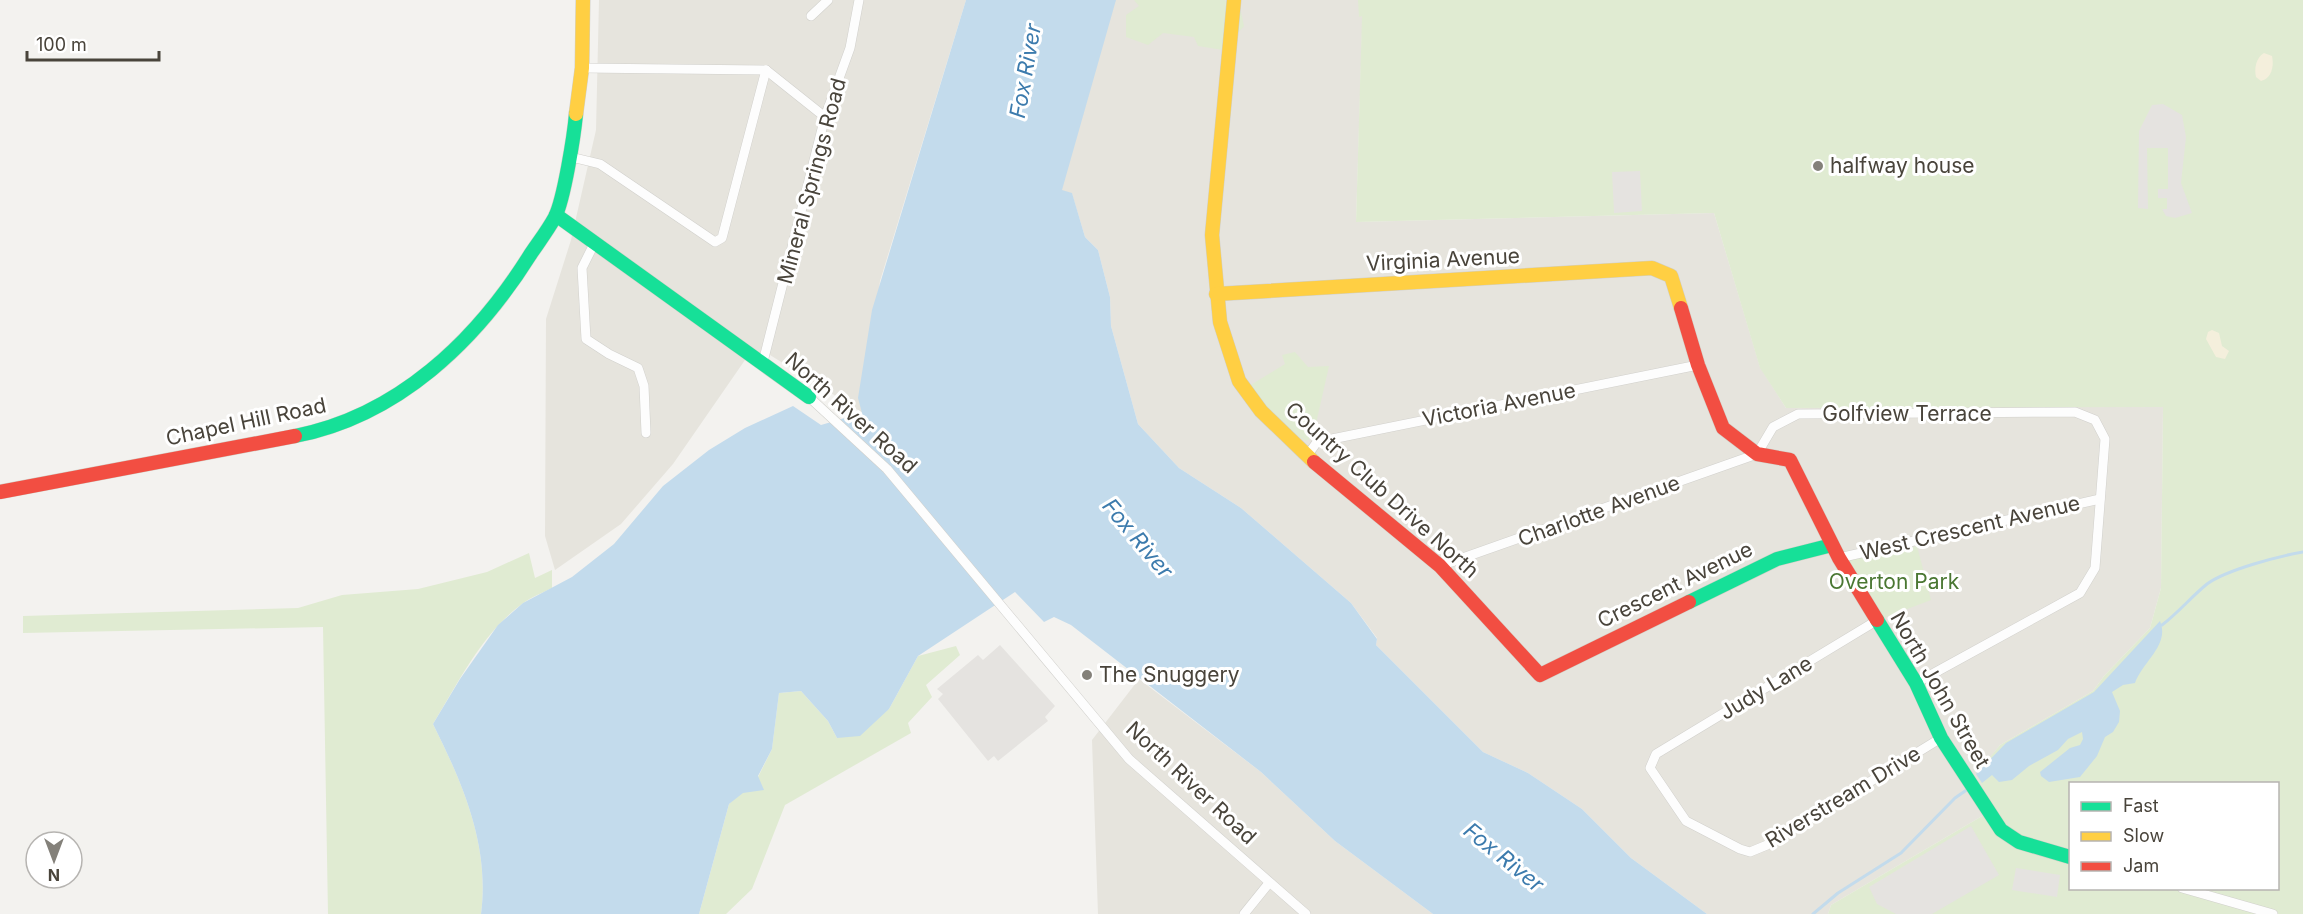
<svg xmlns="http://www.w3.org/2000/svg" width="2303" height="914" font-family="Inter,sans-serif">
  <rect width="100%" height="100%" fill="#f3f2ef"/>
  <g fill="#e6e4dd">
    <polygon points="599,0 966,0 880,281 863,413 770,355 745,360 673,464 621,524 555,570 545,536 546,319 571,240 596,130"/>
    <polygon points="1112,0 1363,0 1356,222 1714,213 1760,367 1786,408 2163,406 2161,588 2150,628 2104,676 2093,691 2000,745 1977,774 1994,809 1831,905 1828,914 1707,914 1631,858 1582,809 1528,773 1483,752 1376,645 1377,638 1351,603 1241,508 1179,468 1138,424 1111,326 1110,297 1098,250 1085,237 1072,194 1061,191"/>
    <polygon points="1139,679 1261,772 1335,841 1433,914 1098,914 1092,740"/>
  </g>
  <g fill="#e0ebd2" fill-rule="evenodd">
    <polygon points="1134,0 1224,0 1241,12 1244,26 1223,50 1198,46 1194,37 1163,33 1148,45 1126,37 1126,15 1139,6"/>
    <path d="M1358,0H2303V914H1828L1831,905L1994,809L1976,774L2000,745L2093,691L2104,676L2150,628L2161,588L2163,407L1786,408L1760,368L1714,213L1356,222L1362,16L1359,17ZM2070,784H2278V888H2070Z"/>
    <path d="M1295,352L1308,367L1329,366L1313,437L1306,441C1283,428 1265,406 1249,386L1285,364L1282,355Z"/>
    <polygon points="1917,546 1931,600 1881,619 1844,561"/>
    <path d="M529,553L535,578L552,570V588C542,593 531,597 522,604C482,633 458,683 433,724C463,784 490,846 481,914H328L323,627L23,633V616L298,608L342,595L418,589L487,572Z"/>
    <polygon points="956,646 960,655 926,685 932,697 908,723 911,733 785,805 752,889 726,914 699,914 729,804 758,777 772,749 779,693 801,691 828,721 837,738 889,709 918,656"/>
  </g>
  <g fill="#f4efdc">
    <path d="M2264,53L2272,56C2274,66 2272,78 2261,81L2256,77C2254,68 2256,58 2264,53Z"/>
    <polygon points="2212,330 2219,333 2222,346 2229,351 2225,359 2216,357 2206,339 2208,332"/>
  </g>
  <g fill="#e5e3e0">
    <polygon points="2163,104 2182,115 2186,137 2181,183 2192,213 2175,218 2166,216 2162,209 2167,209 2167,198 2158,198 2158,189 2168,189 2168,148 2147,148 2148,209 2138,208 2139,131 2152,105"/>
    <polygon points="1640,171 1642,211 1614,213 1612,172"/>
    <polygon points="1000,645 1055,706 1045,717 1048,721 998,761 994,756 988,761 938,699 943,694 937,689 978,655 983,660"/>
    <polygon points="1971,826 1999,875 1932,914 1896,914 1877,904 1869,887"/>
    <polygon points="2016,868 2060,875 2057,897 2012,890"/>
  </g>
  <g fill="#c3dbec">
    <path d="M966,0H1116L1062,190L1072,193L1085,237L1098,250L1110,297L1111,326L1138,424L1179,468L1241,508L1351,603L1377,639L1376,645L1483,752L1528,773L1582,809L1631,858L1707,914H1433L1335,841L1261,772L1071,625L1054,617L1044,622L1015,592L918,656L889,709L860,736L837,738L828,721L801,691L779,693L772,749L758,776L764,790L743,793L729,804L699,914H481C490,846 463,784 433,724L460,679L498,625L523,603L572,577L614,544L663,486L709,450L745,428L793,406L821,425L862,413L858,398L872,310Z"/>
    <path d="M2160,621C2170,645 2143,661 2135,683L2123,685L2112,692L2120,711L2119,722L2113,732L2105,737L2097,756L2080,777L2049,782L2041,776L2040,772L2070,748L2080,745L2083,739L2082,732L2068,739L2058,750L2029,766L2012,780L1999,782L1992,775L1982,783L1976,774L2006,743L2094,692Z"/>
  </g>
  <g fill="none" stroke-linecap="round" stroke-linejoin="round">
    <g stroke="#c3dbec" stroke-width="3">
      <path d="M2162,625C2178,613 2191,597 2207,584C2226,570 2279,556 2303,552"/>
      <polyline points="1813,914 1838,893 1901,853 1955,798 1968,789"/>
    </g>
    <g stroke="#d1d0cc" stroke-width="10">
      <g id="street">
        <polyline points="811,16 828,0"/>
        <polyline points="582,68 766,70"/>
        <polyline points="766,70 825,117"/>
        <polyline points="571,157 600,164 715,242 722,238 766,70"/>
        <polyline points="594,244 582,268 586,339 609,354 638,368 644,386 646,433"/>
        <polyline points="763,362 825,117 850,48 859,0"/>
        <polyline points="809,397 887,469 1129,759 1306,914"/>
        <polyline points="1307,456 1317,442 1698,365"/>
        <polyline points="1839,558 2100,499"/>
        <polyline points="1440,566 1757,454 1773,427 1798,414 2075,412 2095,420 2105,439 2095,568 2080,593 1916,683"/>
        <polyline points="1876,621 1656,754 1650,768 1686,821 1740,849 1750,852 1767,845 1941,738"/>
        <polyline points="2182,888 2273,914"/>
        <polyline points="1244,914 1269,883"/>
      </g>
    </g>
    <g stroke="#d1cfc6" stroke-width="15">
      <g id="fast">
        <polyline points="556,215 809,397"/>
        <path d="M295,436C398,416 476,341 530,255C538,243 548,230 555,217C564,199 574,136 576,114"/>
        <polyline points="1689,602 1777,559 1832,545"/>
        <polyline points="1877,620 1916,683 1941,738 2001,830 2019,842 2070,857"/>
      </g>
    </g>
    <g stroke="#d1cfc6" stroke-width="15">
      <g id="slow">
        <polyline points="1234,0 1212,235 1220,322 1239,381 1261,411 1314,462"/>
        <polyline points="576,114 582,68 583,0"/>
        <polyline points="1216,294 1652,268 1671,276 1681,308"/>
      </g>
    </g>
    <g stroke="#d1cfc6" stroke-width="15">
      <g id="jam">
        <polyline points="1681,308 1698,365 1723,428 1757,454 1790,460 1839,558 1877,620"/>
        <polyline points="1314,462 1440,566 1540,675 1689,602"/>
        <polyline points="0,492 295,436"/>
      </g>
    </g>
    <use href="#street" stroke="#fdfdfd" stroke-width="9"/>
    <use href="#fast" stroke="#16e098" stroke-width="14"/>
    <use href="#slow" stroke="#ffcf43" stroke-width="14"/>
    <use href="#jam" stroke="#f24e42" stroke-width="14"/>
  </g>
  <g fill="#84817a" stroke="#fff" stroke-width="2">
    <circle cx="1818" cy="166" r="6"/>
    <circle cx="1087" cy="675" r="6"/>
  </g>
  <g text-anchor="middle" stroke-width="6" stroke-linejoin="round" paint-order="stroke">
    <g font-size="21" fill="#49443b" stroke="#fff" text-anchor="start">
      <text x="1830" y="173">halfway house</text>
      <text x="1099" y="682">The Snuggery</text>
    </g>
    <g font-size="21" fill="#49443b" stroke="#fff">
      <text transform="translate(812 181) rotate(-75)" y="7">Mineral Springs Road</text>
      <text transform="translate(1443 260) rotate(-3)" y="7">Virginia Avenue</text>
      <text transform="translate(1499 405) rotate(-11)" y="7">Victoria Avenue</text>
      <text transform="translate(851 413) rotate(42)" y="7">North River Road</text>
      <text x="1907" y="421">Golfview Terrace</text>
      <text transform="translate(246 422) rotate(-12)" y="7">Chapel Hill Road</text>
      <text transform="translate(1382 490) rotate(42)" y="7">Country Club Drive North</text>
      <text transform="translate(1599 511) rotate(-20)" y="7">Charlotte Avenue</text>
      <text transform="translate(1970 528) rotate(-13)" y="7">West Crescent Avenue</text>
      <text transform="translate(1675 585) rotate(-26)" y="7">Crescent Avenue</text>
      <text transform="translate(1766 688) rotate(-31)" y="7">Judy Lane</text>
      <text transform="translate(1940 690) rotate(60)" y="7">North John Street</text>
      <text transform="translate(1191 783) rotate(43)" y="7">North River Road</text>
      <text transform="translate(1843 797) rotate(-31)" y="7">Riverstream Drive</text>
    </g>
    <g font-size="21" fill="#4a7732" stroke="#fff">
      <text x="1894" y="589">Overton Park</text>
    </g>
    <g font-size="22" font-style="italic" fill="#3c7bad" stroke="#fff">
      <text transform="translate(1025 71) rotate(-80)" y="8">Fox River</text>
      <text transform="translate(1138 538) rotate(50)" y="8">Fox River</text>
      <text transform="translate(1504 857) rotate(39)" y="8">Fox River</text>
    </g>
  </g>
  <rect x="2069" y="782" width="210" height="108" fill="#ffffff" stroke="#b6b4b1" stroke-width="1.5"/>
  <rect x="2081" y="802" width="30" height="9" fill="#16e098" stroke="#b6b4b1" stroke-width="1.5"/>
  <text x="2123" y="812" font-size="18" fill="#49443b">Fast</text>
  <rect x="2081" y="832" width="30" height="9" fill="#ffcf43" stroke="#b6b4b1" stroke-width="1.5"/>
  <text x="2123" y="842" font-size="18" fill="#49443b">Slow</text>
  <rect x="2081" y="862" width="30" height="9" fill="#f24e42" stroke="#b6b4b1" stroke-width="1.5"/>
  <text x="2123" y="872" font-size="18" fill="#49443b">Jam</text>
  <g transform="translate(54 860) rotate(180)"><circle r="28" fill="#ffffff" stroke="#b6b4b1" stroke-width="1.5"/>
  <path d="M0-4.5L10 22L0 15L-10 22Z" fill="#84817a"/>
  <text y="-9" font-size="16" font-weight="bold" text-anchor="middle" fill="#49443b">N</text>
  </g>
  <path d="M27 51v9h132v-9" fill="none" stroke="#49443b" stroke-width="3"/>
  <text x="36" y="51" font-size="18" fill="#49443b" stroke="#ffffff" stroke-width="4.5" paint-order="stroke">100 m</text>
</svg>
